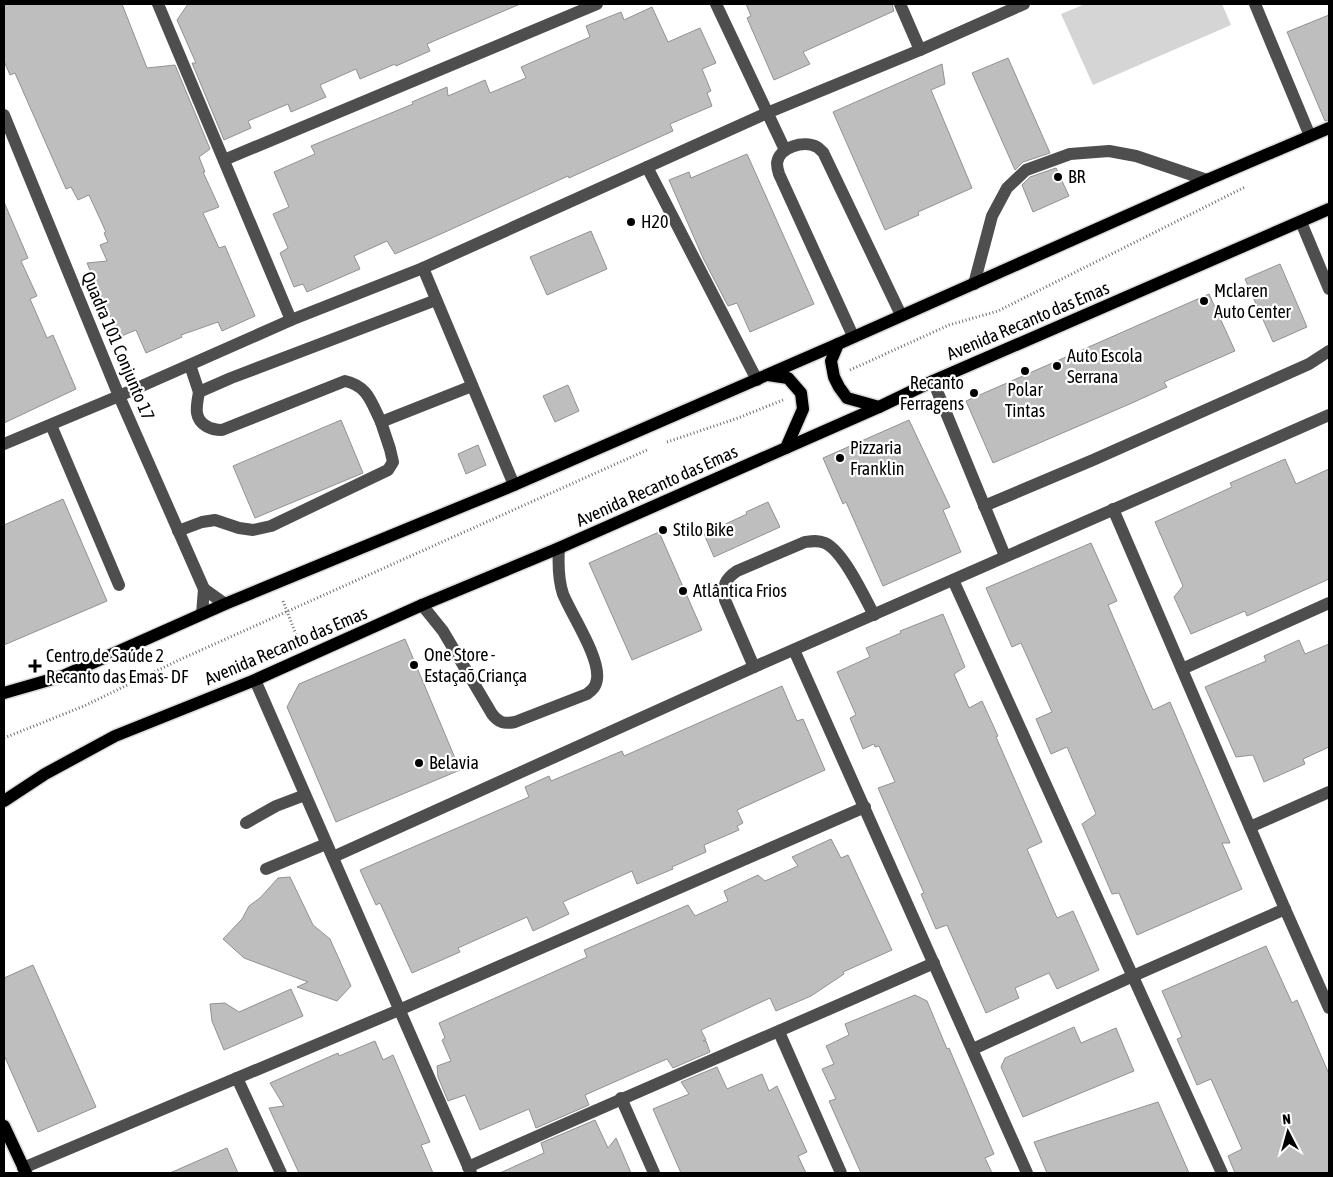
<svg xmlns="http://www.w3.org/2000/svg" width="1333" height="1177" font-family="'Asap Condensed',sans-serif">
  <rect width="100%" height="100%" fill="#fff"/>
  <polygon fill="#d5d5d5" points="1085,4 1222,4 1231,25 1093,85 1061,14"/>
  <g fill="#bebebe" stroke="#929292">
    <polygon points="4,4 122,4 147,68 175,65 210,149 199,157 205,172 203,172 219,207 203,213 219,248 225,246 255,316 222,331 218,322 181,335 182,337 146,353 136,330 119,337 87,263 107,261 100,245 108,242 104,233 106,232 89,195 78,200 71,187 66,189 15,73 10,75 4,61"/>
    <polygon points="188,4 520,4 427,44 430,51 396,66 395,64 360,79 356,69 320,85 326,97 291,112 288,104 248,121 251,128 224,140 192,63 196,63 177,20"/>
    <polygon points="746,4 892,4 894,11 803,52 810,64 774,80 747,18 751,16"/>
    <polygon points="652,7 668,42 700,28 716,63 702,69 711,91 707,93 712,106 670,124 673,131 569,178 568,176 443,233 395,254 387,241 354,256 360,269 307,292 303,284 294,287 280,253 288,248 273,214 289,207 274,172 315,154 311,146 413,104 412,102 447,87 448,96 485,80 490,93 526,78 521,67 590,37 586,26 621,12 624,20"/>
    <polygon points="1329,15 1329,120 1325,121 1287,32"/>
    <polygon points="1008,58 1050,153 1023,162 1015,170 972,73"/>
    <polygon points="942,64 945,84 931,90 972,188 918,212 919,215 885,230 833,112"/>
    <polygon points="747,154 814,304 750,332 737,303 728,306 703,258 669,180 689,172 691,178"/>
    <polygon points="1056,168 1069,196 1033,212 1022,185 1030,177"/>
    <polygon points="4,202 28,258 21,261 37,296 30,299 47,338 53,335 76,389 4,423"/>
    <polygon points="591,231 607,269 547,295 530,257"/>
    <polygon points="1280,264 1307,327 1273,342 1245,279"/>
    <polygon points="1209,294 1235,351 1164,382 1167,387 1132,403 993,463 966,401"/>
    <polygon points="568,385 579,411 555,422 543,396"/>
    <polygon points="341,420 363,473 255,518 233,466"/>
    <polygon points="909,420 950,507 943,510 961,552 883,586 846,502 843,504 823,458"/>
    <polygon points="478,445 486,465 466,474 458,454"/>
    <polygon points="1285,459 1296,484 1329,469 1329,579 1247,616 1245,611 1191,634 1174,597 1183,586 1155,522 1232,487 1230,483"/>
    <polygon points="63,499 107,601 4,645 4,525"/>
    <polygon points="768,502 780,527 714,557 704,534 747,514 746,512"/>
    <polygon points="659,532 702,630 632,660 589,563"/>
    <polygon points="1091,543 1117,601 1108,605 1143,687 1153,710 1170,702 1230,843 1222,843 1242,889 1137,935 1119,893 1112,894 1082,824 1096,814 1067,747 1051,754 1036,719 1052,712 1021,643 1012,647 986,588"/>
    <polygon points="943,614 965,667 954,674 969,708 982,701 998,736 996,737 1042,842 1027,849 1057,918 1073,911 1099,970 1057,989 1049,973 1015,988 1019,998 986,1013 947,925 936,929 921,894 924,893 878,788 895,782 879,746 875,747 874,744 863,749 850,718 856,715 837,672 870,657 866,648 901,633 900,631"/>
    <polygon points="405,639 460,770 336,822 287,707 299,684"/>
    <polygon points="1299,640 1305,654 1329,644 1329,747 1303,759 1305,764 1264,782 1253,755 1236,757 1205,687 1266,661 1264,656"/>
    <polygon points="782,686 797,721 803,719 825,770 737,810 743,823 737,826 739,830 704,845 706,852 672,867 673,869 637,884 632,871 563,902 569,914 533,931 527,917 458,948 460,952 412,973 380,903 376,905 360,870 529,797 525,787 549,776 551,781 622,751 624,756"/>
    <polygon points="831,839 841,858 848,855 892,950 843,972 844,974 811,996 776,1011 770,998 701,1030 706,1040 703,1041 706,1041 710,1052 673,1068 667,1059 637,1072 585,1095 589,1105 536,1128 529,1109 480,1130 465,1095 448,1101 438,1077 437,1066 451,1061 442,1040 445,1038 439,1023 587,957 584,950 688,905 695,916 728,901 724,891 758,875 765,881 798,866 792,857"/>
    <polygon points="290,877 313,925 330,939 351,986 337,1001 297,987 308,982 244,958 223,939 242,919 249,906 260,898 278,878"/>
    <polygon points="1266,946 1292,1003 1297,1000 1329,1074 1329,1173 1235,1173 1228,1156 1242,1149 1211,1079 1197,1085 1177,1039 1182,1037 1162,991"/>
    <polygon points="33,965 96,1107 38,1132 4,1055 4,978"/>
    <polygon points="291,989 303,1016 224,1050 212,1021 210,1004 225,1003 239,1012"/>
    <polygon points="915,995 927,1001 947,1049 949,1048 994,1154 985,1158 992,1173 861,1173 829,1101 836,1099 822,1069 834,1064 826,1046 849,1035 845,1024"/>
    <polygon points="1074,1027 1081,1043 1116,1028 1134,1071 1023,1117 1001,1067 1005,1058"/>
    <polygon points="375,1041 383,1060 393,1055 430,1142 421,1145 433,1173 299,1173 269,1108 284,1106 270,1083 338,1053 339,1056"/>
    <polygon points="717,1067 727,1089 762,1074 769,1091 777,1086 807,1152 798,1156 806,1173 681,1173 653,1109 689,1094 681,1082"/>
    <polygon points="1158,1102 1189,1173 1047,1173 1034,1142"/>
    <polygon points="595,1120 608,1148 616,1138 631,1173 500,1173 544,1153 541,1143"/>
    <polygon points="227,1148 238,1173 170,1173"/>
  </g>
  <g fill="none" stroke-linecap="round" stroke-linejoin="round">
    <g stroke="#dbdbdb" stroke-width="15">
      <g id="major">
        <polyline points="838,344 831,361 834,377 839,387 847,398 879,407"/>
        <polyline points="768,375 788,378 801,393 803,409 786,448"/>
        <polyline points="4,693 63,676 225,604 514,485 838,344 1207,180 1329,128"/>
        <polyline points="4,801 45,774 115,736 255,680 422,605 559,548 879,407 933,381 1329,209"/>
        <polyline points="4,1126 26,1173"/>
      </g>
    </g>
    <g stroke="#707070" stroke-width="3" stroke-dasharray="1 2.5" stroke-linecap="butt">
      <polyline points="850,370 949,325 998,311 1245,187"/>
      <polyline points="667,442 738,418 783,400"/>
      <polyline points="283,601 298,640"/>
      <polyline points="4,738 84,706 179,660 647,450"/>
    </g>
    <g stroke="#4e4e4e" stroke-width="12">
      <polyline points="158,4 291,320"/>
      <polyline points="716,4 785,150"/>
      <polyline points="900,4 920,50"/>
      <polyline points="1255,4 1310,136"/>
      <polyline points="4,115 119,396 204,589 202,614"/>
      <polyline points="224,160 597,4"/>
      <polyline points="647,167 757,380"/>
      <polyline points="1301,222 1329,289"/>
      <polyline points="423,268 514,485"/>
      <polyline points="974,284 992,216 1007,188 1026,170 1070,154 1109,151 1136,156 1207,180"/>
      <path d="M853,336L779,174C778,171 777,166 777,163C779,147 804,140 817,147C819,148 821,151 823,152L901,315"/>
      <polyline points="190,365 199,392 231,378 436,300"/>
      <polyline points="933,381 1005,556"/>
      <path d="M199,392C198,398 196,407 197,413C199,425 211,430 222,430L345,381C368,386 371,402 381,422L472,386"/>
      <polyline points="51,425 119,585"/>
      <polyline points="4,444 119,396 291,320 423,268 767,113 920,50 1024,4"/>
      <polyline points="984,506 1093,460 1309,364 1329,351"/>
      <polyline points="1113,509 1285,909 1329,1008"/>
      <polyline points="178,531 202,522 215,520 239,528 253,530 271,526 388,470 393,462 390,449 381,422"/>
      <polyline points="953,580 1222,1173"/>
      <polyline points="204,589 225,604"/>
      <path d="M422,605L443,631L492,714C499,723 504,724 515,722L587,694C592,690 596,687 597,679C600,657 572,616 563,594C558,579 558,564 559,548"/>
      <polyline points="794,650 1027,1173"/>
      <path d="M754,667L725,600C722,586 725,579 737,571L805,542C812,541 818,540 825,543C843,551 864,596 874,615"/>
      <polyline points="1182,669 1329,603"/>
      <polyline points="255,680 471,1173"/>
      <polyline points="246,823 276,806 305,795"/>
      <polyline points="1250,827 1329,792"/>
      <polyline points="333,857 754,667 1329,415"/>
      <polyline points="266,869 326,844"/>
      <polyline points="779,1032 841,1173"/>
      <polyline points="973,1049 1133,976 1285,909"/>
      <polyline points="237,1078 281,1173"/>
      <polyline points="621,1098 654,1173"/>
      <path d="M468,1167C623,1097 779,1032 934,963"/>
      <polyline points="23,1168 399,1010 865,807"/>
    </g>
    <use href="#major" stroke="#000" stroke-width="12"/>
  </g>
  <g fill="#000" stroke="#fff" stroke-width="2">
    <circle cx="1058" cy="177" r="5"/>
    <circle cx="631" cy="222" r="5"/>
    <circle cx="1204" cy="301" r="5"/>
    <circle cx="1057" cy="366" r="5"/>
    <circle cx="1025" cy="371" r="5"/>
    <circle cx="974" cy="393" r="5"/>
    <circle cx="840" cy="458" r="5"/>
    <circle cx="663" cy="530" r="5"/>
    <circle cx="683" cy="591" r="5"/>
    <circle cx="414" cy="665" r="5"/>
    <path d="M32.5 658.5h5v5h5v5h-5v5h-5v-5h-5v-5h5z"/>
    <circle cx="419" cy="763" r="5"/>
  </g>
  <g text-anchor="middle" stroke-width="4.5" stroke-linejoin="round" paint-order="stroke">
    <g font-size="18" fill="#000" stroke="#fff" text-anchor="start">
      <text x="1068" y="183">BR</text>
      <text x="641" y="228">H20</text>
      <text x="1214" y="297">Mclaren<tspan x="1214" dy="21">Auto Center</tspan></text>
      <text x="1067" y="362">Auto Escola<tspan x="1067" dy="21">Serrana</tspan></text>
      <text x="964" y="389" text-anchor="end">Recanto<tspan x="964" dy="21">Ferragens</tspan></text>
      <text x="1025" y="396" text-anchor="middle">Polar<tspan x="1025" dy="21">Tintas</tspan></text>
      <text x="850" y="454">Pizzaria<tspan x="850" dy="21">Franklin</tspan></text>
      <text x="673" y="536">Stilo Bike</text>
      <text x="693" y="597">Atlântica Frios</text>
      <text x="424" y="661">One Store -<tspan x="424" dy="21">Estaçaõ Criança</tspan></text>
      <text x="46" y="662">Centro de Saúde 2<tspan x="46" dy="21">Recanto das Emas- DF</tspan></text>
      <text x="429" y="769">Belavia</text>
    </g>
    <g font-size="18" fill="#000" stroke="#fff">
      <text transform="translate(1028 321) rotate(-23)" y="6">Avenida Recanto das Emas</text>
      <text transform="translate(118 346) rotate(67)" y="6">Quadra 101 Conjunto 17</text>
      <text transform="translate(657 486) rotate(-24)" y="6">Avenida Recanto das Emas</text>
      <text transform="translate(286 646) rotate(-23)" y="6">Avenida Recanto das Emas</text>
    </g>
  </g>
  <rect width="1333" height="1177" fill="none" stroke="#000000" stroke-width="10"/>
  <g transform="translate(1288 1132) rotate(354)" stroke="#ffffff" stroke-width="4" paint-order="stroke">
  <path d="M0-4L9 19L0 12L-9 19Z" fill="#000000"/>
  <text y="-8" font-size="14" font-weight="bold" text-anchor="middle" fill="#000000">N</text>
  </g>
</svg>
